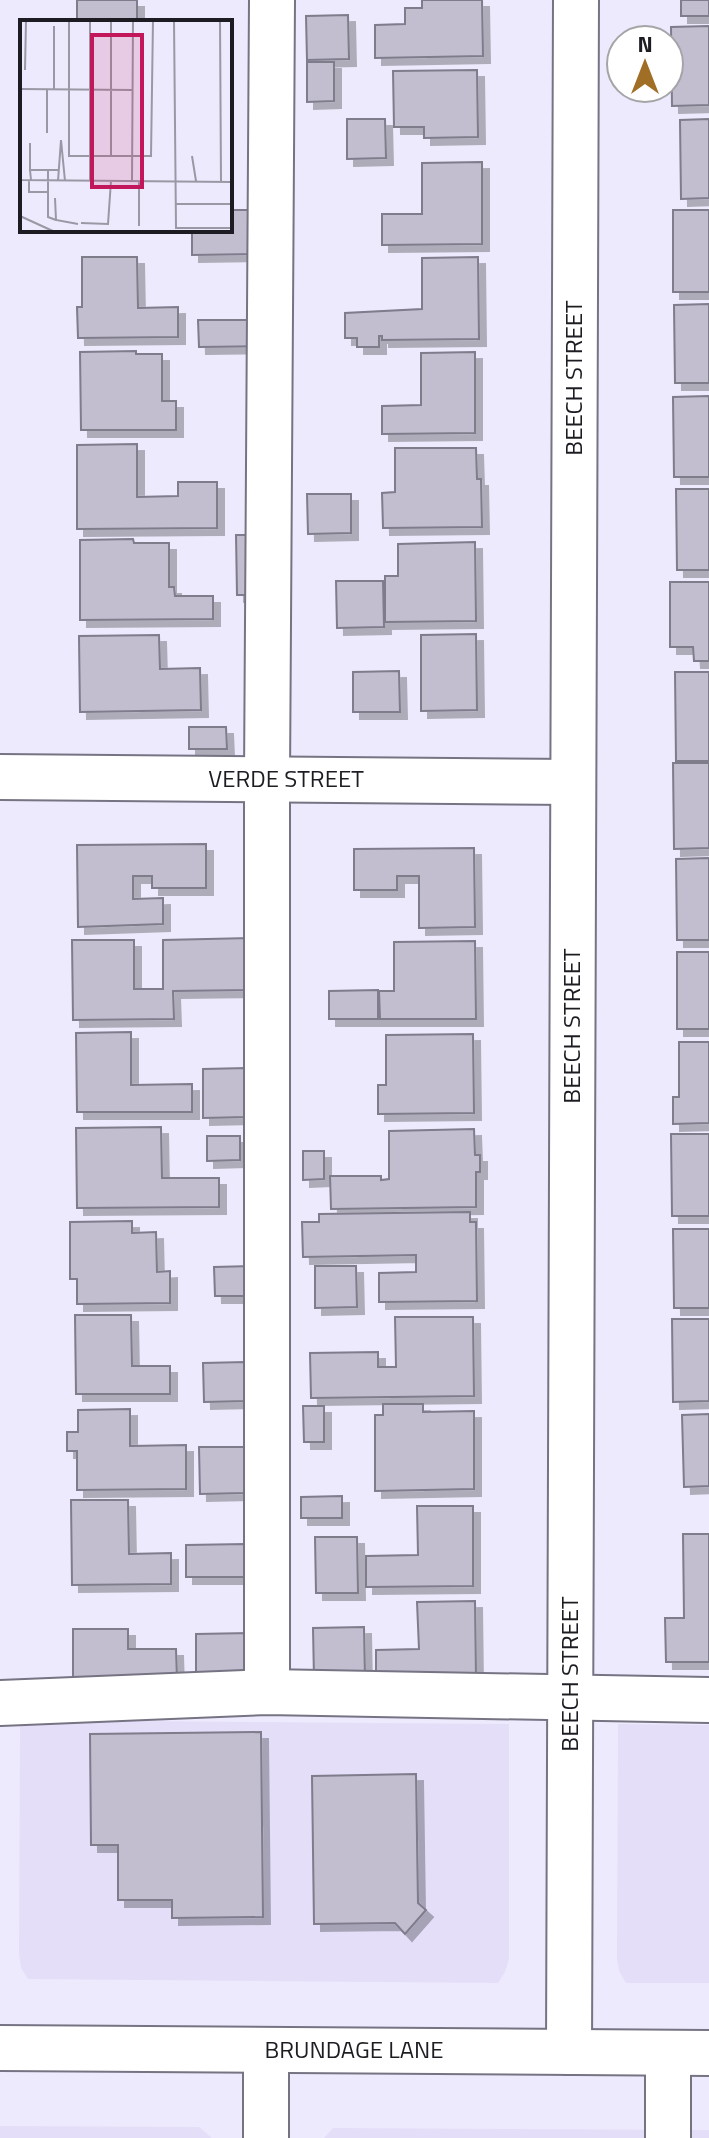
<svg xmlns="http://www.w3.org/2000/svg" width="709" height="2138" font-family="'Titillium Web',sans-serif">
  <defs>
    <filter id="shadow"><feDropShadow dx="7" dy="7" stdDeviation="0" flood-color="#0004"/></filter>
  </defs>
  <rect width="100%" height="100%" fill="#eeeafd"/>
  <g fill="#e4def8">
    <polygon points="20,1720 509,1724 509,1959 505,1972 498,1983 28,1979 21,1968 19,1954"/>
    <polygon points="618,1724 709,1725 709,1983 626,1983 619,1971 617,1958"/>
    <polygon points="0,2126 199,2127 212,2138 0,2138"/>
    <polygon points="333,2128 709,2130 709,2138 324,2138"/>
  </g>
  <g fill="#c2bed0" stroke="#7f7b8c" stroke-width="2" filter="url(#shadow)">
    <rect x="77" y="0" width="60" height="22"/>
    <polygon points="422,0 482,0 483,56 375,58 375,25 405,24 405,8 422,8"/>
    <rect x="681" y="0" width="28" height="16"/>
    <polygon points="348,15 349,59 307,60 306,16"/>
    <polygon points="709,26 709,105 672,106 671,27"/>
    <polygon points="307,62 334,62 334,101 307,102"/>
    <polygon points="477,70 478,137 424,138 424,127 394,127 393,71"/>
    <polygon points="347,119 385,119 386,158 347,159"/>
    <polygon points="709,119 709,198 681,199 680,120"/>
    <polygon points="482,162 482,244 382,245 382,214 422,214 422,163"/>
    <polygon points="230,210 255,210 256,254 192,255 192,230 230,230"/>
    <rect x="673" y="210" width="36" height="82"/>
    <polygon points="82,257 137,257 138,308 178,307 178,337 78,338 77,307 82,307"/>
    <polygon points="478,257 479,339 382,340 382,336 379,336 379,347 357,347 357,338 345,338 345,313 422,309 422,258"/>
    <polygon points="709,304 709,383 675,383 674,305"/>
    <polygon points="198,320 264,320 265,346 199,347"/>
    <polygon points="136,351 136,354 162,354 162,401 176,401 176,430 81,430 80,352"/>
    <polygon points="475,352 475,433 382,434 382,406 421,405 421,353"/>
    <polygon points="709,396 709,477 674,477 673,397"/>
    <polygon points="137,444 137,497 178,496 178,482 217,482 217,528 77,529 77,445"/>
    <polygon points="395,448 476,448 477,479 481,479 482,527 383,528 382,493 395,492"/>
    <polygon points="676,489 709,489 709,570 677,570"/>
    <polygon points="307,494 351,494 351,533 308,534"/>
    <polygon points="236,535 259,535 260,595 237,595"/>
    <polygon points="133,539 134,543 169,543 169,587 174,587 175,596 213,596 213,619 80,620 80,540"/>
    <polygon points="475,542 476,621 385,622 385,576 398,576 398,544"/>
    <polygon points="336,581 383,581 384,627 337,628"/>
    <polygon points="670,582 709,582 709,661 694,661 693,647 670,647"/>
    <polygon points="476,634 477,710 421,711 421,635"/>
    <polygon points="159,635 160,669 200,668 201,710 80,712 79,636"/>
    <polygon points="399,671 400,712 353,712 353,672"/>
    <polygon points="675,672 709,672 709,761 676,761"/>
    <polygon points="189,727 226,727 227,749 189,749"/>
    <polygon points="673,763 709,763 709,848 674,849"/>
    <polygon points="206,844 206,888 152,888 152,876 133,876 133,899 163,898 163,924 78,927 77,845"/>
    <polygon points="474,848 475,927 419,928 419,876 397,876 397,890 354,890 354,849"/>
    <polygon points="709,858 709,940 677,940 676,859"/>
    <polygon points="251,938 252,990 173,991 174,1019 73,1020 72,940 134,940 134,989 163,989 163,940"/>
    <polygon points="475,941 476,1019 380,1019 379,991 394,991 394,942"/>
    <rect x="677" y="952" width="32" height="77"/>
    <polygon points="378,990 378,1019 329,1019 329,991"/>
    <polygon points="131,1032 131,1085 192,1084 192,1112 77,1112 76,1033"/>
    <polygon points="473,1034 474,1113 378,1114 378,1085 386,1085 386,1035"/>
    <polygon points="679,1042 709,1042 709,1123 673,1124 673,1097 679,1097"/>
    <polygon points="247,1068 247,1117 203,1118 203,1069"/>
    <polygon points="161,1127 162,1178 219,1178 219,1207 77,1208 76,1128"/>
    <polygon points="474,1129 475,1155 480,1155 480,1172 476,1172 476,1207 331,1209 330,1176 381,1176 381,1180 389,1179 389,1131"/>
    <polygon points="671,1134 709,1134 709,1216 672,1216"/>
    <polygon points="207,1136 240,1136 240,1160 207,1161"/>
    <polygon points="303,1151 324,1151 324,1179 303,1180"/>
    <polygon points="470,1212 470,1222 476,1222 477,1301 379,1302 379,1273 416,1272 416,1255 303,1257 302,1222 319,1222 319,1214"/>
    <polygon points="132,1221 132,1233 156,1232 157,1272 170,1271 170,1303 77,1304 77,1279 70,1279 70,1222"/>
    <polygon points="673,1229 709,1229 709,1308 674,1308"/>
    <polygon points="252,1266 252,1296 215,1296 214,1267"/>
    <polygon points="315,1266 356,1266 357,1307 315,1308"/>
    <polygon points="75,1315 131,1315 132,1366 170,1366 170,1394 76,1394"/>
    <polygon points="395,1317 473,1317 474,1396 311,1398 310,1353 378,1352 378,1367 396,1367"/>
    <polygon points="672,1319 709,1319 709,1401 673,1402"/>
    <polygon points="245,1362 246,1401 204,1402 203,1363"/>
    <polygon points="383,1404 423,1404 423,1412 474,1411 474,1489 375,1491 375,1415 383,1415"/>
    <polygon points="303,1406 324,1406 324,1442 304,1442"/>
    <polygon points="130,1409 130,1446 186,1445 186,1489 77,1490 77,1451 67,1451 67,1432 78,1432 78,1410"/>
    <polygon points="709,1414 709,1486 684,1487 682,1415"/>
    <polygon points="199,1447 244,1447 244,1493 200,1494"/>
    <polygon points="342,1496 342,1518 301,1518 301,1497"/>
    <polygon points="71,1500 128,1500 129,1554 171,1553 171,1584 72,1585"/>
    <polygon points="417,1506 473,1506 473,1586 366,1587 366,1556 418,1555"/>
    <polygon points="683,1534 709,1534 709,1662 666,1662 665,1618 684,1618"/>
    <polygon points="315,1537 357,1537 358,1593 316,1593"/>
    <polygon points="245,1544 246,1577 186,1577 186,1545"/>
    <polygon points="475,1601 476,1678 376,1678 376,1650 419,1649 417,1602"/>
    <polygon points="364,1627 365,1679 314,1679 313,1628"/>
    <polygon points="73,1629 128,1629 128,1649 176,1649 177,1679 73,1680"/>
    <polygon points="250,1633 251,1680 196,1681 196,1634"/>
    <polygon points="261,1732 263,1917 172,1918 172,1900 118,1900 118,1845 91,1845 90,1734"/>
    <polygon points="416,1774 418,1903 426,1910 405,1934 395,1923 314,1924 312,1776"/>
  </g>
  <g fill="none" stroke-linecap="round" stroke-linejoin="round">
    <g stroke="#767383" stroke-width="48">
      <g id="minor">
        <polyline points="0,777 573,782"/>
        <polyline points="267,1692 267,779 272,0"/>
        <polyline points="0,1703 267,1692 709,1700"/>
        <polyline points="569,2052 576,0"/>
        <polyline points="668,2053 668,2138"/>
        <polyline points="266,2138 266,2050"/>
      </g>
    </g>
    <g stroke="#767383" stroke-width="48">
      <polyline id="major" points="0,2048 709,2053"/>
    </g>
    <use href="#minor" stroke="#fff" stroke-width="44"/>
    <use href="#major" stroke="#fff" stroke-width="44"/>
  </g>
  <g text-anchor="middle" stroke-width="8" stroke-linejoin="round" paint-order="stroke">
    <g font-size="24" fill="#1d1c22" stroke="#fff">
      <text transform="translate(574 378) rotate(-90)" y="8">BEECH STREET</text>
      <text x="286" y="787">VERDE STREET</text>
      <text transform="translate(572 1026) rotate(-90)" y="8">BEECH STREET</text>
      <text transform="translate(570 1674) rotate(-90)" y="8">BEECH STREET</text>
      <text x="354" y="2058">BRUNDAGE LANE</text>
    </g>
  </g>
  <g transform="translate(20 20)">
    <rect width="212" height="212" fill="#eeeafd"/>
    <path fill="none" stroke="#9a98a5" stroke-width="2" d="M49,0V136H131L133,0M154,0L156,208H212M200,0L201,162M5,50L6,0M0,69L113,70M34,70V6M27,113V70M10,123V150M0,135L1,160M91,135V0M172,136L176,161M28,150V197L36,200M0,160L212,162M9,160V172H27M11,160L10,150H38M38,161L41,120L45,161M70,161V0M112,161L113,0M35,178L36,200L58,204M156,184H212M0,196L35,212M61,203L88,204L91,161M119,206V161"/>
    <path fill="#c2185b" fill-opacity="0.15" stroke="#c2185b" stroke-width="4" d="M72,15H122V167H72Z"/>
    <rect width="212" height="212" fill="none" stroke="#1d1c22" stroke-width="4"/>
  </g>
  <g transform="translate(645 64)"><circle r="38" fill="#ffffff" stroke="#a5a4a7" stroke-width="2"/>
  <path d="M0-6L14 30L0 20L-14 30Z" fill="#a06e24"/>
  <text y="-12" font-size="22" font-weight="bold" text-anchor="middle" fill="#1d1c22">N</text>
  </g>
</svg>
